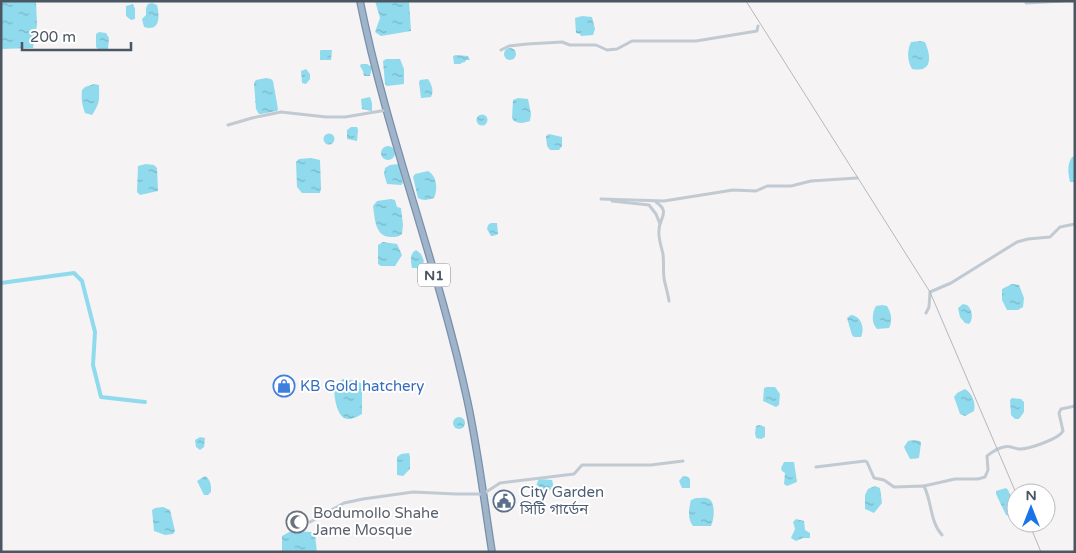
<svg xmlns="http://www.w3.org/2000/svg" width="1076" height="553" font-family="'Varela Round','Noto Sans Bengali',sans-serif">
  <defs>
    <pattern id="water-ripples" width="26" height="14" patternUnits="userSpaceOnUse" patternTransform="scale(1.25)"><rect width="26" height="14" fill="#90daee"/><path d="M2 4q2-2 4 0t4 0M15 11q2-2 4 0t4 0" fill="none" stroke="#78b4c4"/></pattern>
  </defs>
  <rect width="100%" height="100%" fill="#f5f3f3"/>
  <g fill="url(#water-ripples)">
    <polygon points="1,1 36,1 37,25 33,48 1,49"/>
    <polygon points="375,1 409,1 411,31 381,36 375,32 380,18"/>
    <path d="M152,3L157,5C160,17 160,32 144,27L142,19L146,15V8L148,4Z"/>
    <polygon points="133,4 135,9 135,19 131,20 126,16 126,6"/>
    <polygon points="582,16 592,17 595,29 593,35 581,36 580,34 576,33 575,18"/>
    <polygon points="99,32 106,33 109,38 108,49 98,49 96,47 96,34"/>
    <path d="M920,41L925,42C931,56 933,73 912,69C907,61 907,50 911,42Z"/>
    <circle cx="510" cy="54" r="6"/>
    <polygon points="321,50 332,50 331,60 320,60 320,51"/>
    <polygon points="456,55 468,56 470,60 466,60 465,62 461,63 461,64 454,64 453,56"/>
    <polygon points="386,59 400,59 404,69 404,84 387,86 385,84 383,61"/>
    <polygon points="361,64 367,64 372,67 370,76 364,76 363,71 360,66"/>
    <polygon points="306,69 310,74 310,79 306,84 302,83 301,71"/>
    <polygon points="266,78 271,79 273,81 278,109 277,111 261,114 259,114 256,109 254,83 256,80"/>
    <path d="M428,79C432,85 434,91 431,97L421,98L419,82L420,80Z"/>
    <path d="M94,84L99,85C99,98 101,102 92,115L85,113C82,105 81,99 82,90L85,87Z"/>
    <polygon points="370,97 372,103 372,111 362,109 361,99"/>
    <path d="M518,98L528,99L531,114L530,121C524,123 520,124 514,121L512,118L513,100Z"/>
    <circle cx="482" cy="120" r="5.5"/>
    <polygon points="351,127 357,127 358,130 357,141 347,139 347,130"/>
    <circle cx="329" cy="139" r="5.5"/>
    <polygon points="549,134 562,137 562,146 559,150 550,150 547,146 546,136"/>
    <circle cx="388" cy="153" r="7"/>
    <path d="M1075,156V182H1070C1068,173 1067,164 1072,157Z"/>
    <polygon points="311,158 320,160 321,188 320,193 302,193 297,187 296,162 299,159"/>
    <polygon points="146,164 154,165 157,168 158,191 140,195 137,192 138,166"/>
    <polygon points="399,164 403,183 401,185 387,184 384,174 385,168 390,165"/>
    <path d="M428,171C437,176 438,189 434,198C428,200 423,201 418,198L413,177L415,174Z"/>
    <path d="M391,199L395,200L397,207L401,208L403,225L402,234C398,237 396,237 391,237C375,237 375,219 373,206L377,201Z"/>
    <polygon points="491,223 497,223 498,234 493,236 491,236 487,229 488,225"/>
    <polygon points="383,242 397,244 402,255 395,266 381,266 378,264 378,245"/>
    <path d="M416,250L421,254L424,261L421,268H412C411,262 409,254 416,250Z"/>
    <polygon points="1012,284 1019,285 1024,298 1023,307 1018,310 1007,310 1002,300 1002,289"/>
    <path d="M963,304L967,305C972,309 974,319 969,324L965,323L960,317L958,308Z"/>
    <path d="M882,305L887,306C891,312 893,321 889,328L877,329C871,323 872,313 876,306Z"/>
    <path d="M851,315C861,316 865,328 861,337H854L852,335L847,318Z"/>
    <path d="M343,379L357,381L362,384V414C357,417 350,421 344,418C337,414 333,395 335,388C336,384 340,381 343,379Z"/>
    <polygon points="767,387 775,387 780,394 779,405 776,407 763,401 764,388"/>
    <path d="M965,389C972,393 976,403 974,411L965,416L960,414L954,397L957,393Z"/>
    <polygon points="1012,398 1021,399 1024,402 1024,412 1019,419 1015,419 1011,415 1010,400"/>
    <circle cx="459" cy="423" r="6"/>
    <polygon points="760,425 765,427 765,437 761,439 756,438 755,433 756,426"/>
    <polygon points="200,437 205,438 204,447 200,450 196,447 195,440"/>
    <polygon points="913,440 920,441 921,443 919,458 910,459 904,447 908,441"/>
    <polygon points="409,453 410,457 410,469 403,476 397,475 397,457 401,454"/>
    <polygon points="784,462 794,462 797,482 787,486 784,484 785,473 782,471 781,468"/>
    <path d="M205,476C211,480 211,485 211,492L208,495H204L197,481Z"/>
    <polygon points="683,476 688,477 690,479 690,488 682,488 679,481"/>
    <polygon points="539,479 552,480 554,488 548,491 536,489 537,483"/>
    <polygon points="875,486 880,488 882,503 874,513 865,509 865,495 868,489"/>
    <polygon points="1006,488 1008,490 1015,504 1015,513 1010,516 1006,515 996,494 996,491"/>
    <path d="M696,498C700,498 706,497 709,499C716,503 714,520 711,526H693C687,519 689,508 691,500Z"/>
    <polygon points="163,507 170,510 175,531 173,534 165,535 154,531 152,510 155,508"/>
    <polygon points="796,519 804,521 805,530 810,533 810,538 803,538 796,541 791,538 795,529 793,522"/>
    <polygon points="291,531 312,532 315,535 317,552 282,552 282,536"/>
  </g>
  <g fill="none" stroke-linecap="round" stroke-linejoin="round">
    <polyline stroke="#90daee" stroke-width="4" points="1,283 74,273 82,281 95,332 93,365 101,397 145,402"/>
    <g stroke="#7690ad" stroke-width="8">
      <path id="trunk" d="M360,1C387,136 438,265 467,399C478,449 484,501 492,552"/>
    </g>
    <g stroke="#c1cad2" stroke-width="3">
      <polyline points="1026,3 1063,1"/>
      <polyline points="501,50 509,46 527,44 562,42 570,45 596,45 607,50 617,49 632,41 696,41 757,31 758,26"/>
      <polyline points="228,125 252,118 281,112 326,117 345,117 387,110"/>
      <polyline points="601,199 664,201 733,190 756,191 767,186 791,186 811,181 857,178"/>
      <polyline points="612,201 649,205 656,214 660,224"/>
      <path d="M656,202C671,212 659,218 659,230C658,237 661,246 663,254C664,262 663,270 664,278C665,285 668,293 669,301"/>
      <polyline points="926,313 929,307 930,292 951,283 1017,242 1028,239 1050,237 1060,227 1075,224"/>
      <path d="M816,467L865,461L867,462L874,478L884,480L894,487L924,486C932,502 930,522 942,535"/>
      <path d="M924,486L955,479H978L985,477L988,470L987,456C992,452 997,448 1004,447C1010,445 1014,449 1020,449C1029,449 1059,439 1063,431L1059,413L1061,409L1075,406"/>
      <polyline points="310,522 344,503 363,499 413,492 456,494 483,494 500,483 574,474 582,465 651,465 683,461"/>
    </g>
    <use href="#trunk" stroke="#9fb4c9" stroke-width="5.5"/>
    <g stroke="#b5b8bd" stroke-width="1">
      <polyline points="746,1 930,292 1016,493"/>
      <polyline points="1029,523 1041,552"/>
    </g>
  </g>
  <defs>
    <g id="shop-ring" transform="scale(1.125)"><circle r="9.5" fill="#fff" stroke="#3f7fe0" stroke-width="1.5"/><path d="M-5-2.5h2.3a2.7 3.5 0 0 1 5.4 0H5L5.5 6h-11ZM-1.5-2.5h3a1.5 2.3 0 0 0-3 0Z" fill="#3f7fe0"/></g>
    <g id="civic-ring" transform="scale(1.125)"><circle r="9.5" fill="#fff" stroke="#5c6f8a" stroke-width="1.5"/><path d="M-.6-6.5H3V-4.5H.6V-3L4-1V1h2V6H-6V1h2V-1L-.6-3ZM-1.2 2.5V6h2.4V2.5Z" fill="#5c6f8a"/></g>
    <g id="mosque-ring" transform="scale(1.125)"><circle r="9.5" fill="#fff" stroke="#6b7280" stroke-width="1.5"/><path d="M3.5-4.9A6 6 0 1 0 3.5 4.9A5 5 0 1 1 3.5-4.9Z" fill="#6b7280"/></g>
  </defs>
  <g fill-rule="evenodd">
    <use href="#shop-ring" x="284" y="386"/>
    <use href="#civic-ring" x="504" y="501"/>
    <use href="#mosque-ring" x="297" y="522"/>
  </g>
  <g text-anchor="middle" stroke-width="4" stroke-linejoin="round" paint-order="stroke">
    <rect fill="#fff" stroke="#808990" stroke-width="1" x="418" y="263.5" width="32" height="23" rx="4"/>
    <g font-size="14" font-weight="bold" fill="#4a5661">
      <text x="434" y="280">N1</text>
    </g>
    <g font-size="15" fill="#366cbe" stroke="#fff" text-anchor="start">
      <text x="300" y="391">KB Gold hatchery</text>
    </g>
    <g font-size="15" fill="#4e5e75" stroke="#fff" text-anchor="start">
      <text x="520" y="497">City Garden<tspan x="520" dy="17">সিটি গার্ডেন</tspan></text>
    </g>
    <g font-size="15" fill="#5b616d" stroke="#fff" text-anchor="start">
      <text x="313" y="518">Bodumollo Shahe<tspan x="313" dy="17">Jame Mosque</tspan></text>
    </g>
  </g>
  <rect width="1076" height="553" fill="none" stroke="#4a5661" stroke-width="5"/>
  <g transform="translate(1031 508)"><circle r="24" fill="#ffffff" stroke="#b7bbc0"/>
  <path d="M0-4L9 19L0 12L-9 19Z" fill="#1a73e8"/>
  <text y="-8" font-size="14" font-weight="bold" text-anchor="middle" fill="#4a5661">N</text>
  </g>
  <path d="M22 42v8h109v-8" fill="none" stroke="#4a5661" stroke-width="2.5"/>
  <text x="30" y="42" font-size="15" fill="#4a5661" stroke="#ffffff" stroke-width="4" paint-order="stroke">200 m</text>
</svg>
